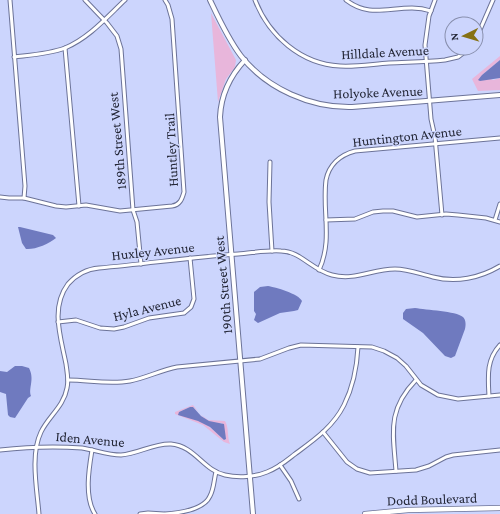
<svg xmlns="http://www.w3.org/2000/svg" width="500" height="514" font-family="'Crimson Pro',serif">
  <rect width="100%" height="100%" fill="#ccd5fd"/>
  <g fill="#e8b6db" fill-rule="evenodd">
    <polygon points="211,13 236,60 235,67 226,79 218,102"/>
    <polygon points="500,56 500,60 482,75 493,80 500,78 500,90 478,91 472,79"/>
    <path d="M193,405L200,414L208,420L225,421C229,427 227,437 230,444L224,442L203,425L175,414V412ZM190,407H193C205,417 204,423 222,423L226,439L224,440C216,432 207,424 197,420C190,417 185,417 179,412Z"/>
  </g>
  <g fill="#6f7abf">
    <polygon points="500,60 500,78 480,81 478,80 482,75"/>
    <path d="M18,227H20L53,235L56,238C49,244 34,250 26,249L22,243Z"/>
    <path d="M268,286C275,287 299,294 302,301L298,310L294,311L280,313L258,323L254,320L256,314L254,311V292L260,287Z"/>
    <path d="M415,308C426,310 456,311 463,317C466,320 466,325 465,329L455,356L451,358L445,356L423,333L403,319V313L406,309Z"/>
    <path d="M15,366H22L29,368C35,380 28,388 31,396L28,398L15,418L10,417L8,415L6,394L0,392V371L7,372Z"/>
    <polygon points="190,407 193,407 201,416 209,421 224,424 226,439 224,440 210,427 198,421 178,415 179,412"/>
  </g>
  <g fill="none" stroke-linecap="round" stroke-linejoin="round">
    <g stroke="#6c7398" stroke-width="5">
      <g id="minor">
        <polyline points="10,0 25,186 24,198"/>
        <polyline points="85,0 107,23 117,36 121,49 133,210 137,222 141,264"/>
        <path d="M255,0C269,36 301,64 340,66C357,67 373,64 389,63C408,62 426,62 445,60L458,57L470,48"/>
        <path d="M346,0C368,17 387,8 412,8C419,8 425,9 431,11"/>
        <polyline points="435,0 429,16 425,45 431,119 435,137 442,215"/>
        <polyline points="476,39 493,0"/>
        <polyline points="65,48 79,206"/>
        <path d="M14,57C31,55 49,54 65,48C89,38 107,17 125,0"/>
        <polyline points="270,162 269,202 272,251"/>
        <path d="M0,197L9,198H24L56,206L66,207L86,205L120,211L172,206C180,205 182,199 184,192L172,19L168,5L165,0"/>
        <polyline points="326,220 355,219 373,212 383,211 393,211 417,217 446,214 458,215 486,218 500,222"/>
        <polyline points="495,220 500,204"/>
        <path d="M319,270C333,240 322,211 326,180C329,165 340,155 355,151L500,138"/>
        <polyline points="58,322 76,320 100,328 114,329 124,327 149,318 184,313 191,307 194,299 190,258"/>
        <path d="M68,380C89,380 109,385 130,381C146,378 161,370 177,367L260,359L289,348L301,345L372,347L384,351L397,358L406,366L421,385L438,395L458,399L500,395"/>
        <path d="M489,396C488,377 486,360 500,345"/>
        <polyline points="323,432 347,462 357,469 370,473 416,470 429,466 446,457 453,455 500,450"/>
        <path d="M0,450C27,447 54,446 82,448C95,450 108,455 121,455C138,454 154,443 171,444C195,446 203,470 225,475C238,478 255,477 267,472C278,468 286,461 295,454C314,440 333,427 344,405C353,387 357,367 358,347"/>
        <path d="M92,450C89,468 84,497 95,514"/>
        <polyline points="280,465 291,481 299,499"/>
        <path d="M396,471C393,432 387,410 416,380"/>
        <path d="M39,514C37,489 30,455 41,432C48,417 64,406 67,388C69,380 67,372 66,364C61,338 50,308 68,284C76,275 87,269 99,268C146,264 192,257 238,254C252,253 267,250 281,251C300,251 312,270 332,275C355,281 372,269 395,269C408,269 420,274 433,277C456,283 480,278 500,266"/>
        <polyline points="140,514 148,513 164,514"/>
        <path d="M165,514C179,513 204,510 210,496C214,489 214,479 216,472"/>
      </g>
    </g>
    <g stroke="#6c7398" stroke-width="6">
      <g id="tertiary">
        <path d="M210,0C219,19 228,39 241,56C267,89 311,108 352,107L500,95"/>
        <path d="M245,60C230,76 221,95 220,117L253,514"/>
      </g>
    </g>
    <g stroke="#6c7398" stroke-width="6">
      <polyline id="secondary" points="365,514 408,510 500,508"/>
    </g>
    <use href="#minor" stroke="#fff" stroke-width="3"/>
    <use href="#tertiary" stroke="#fff" stroke-width="4"/>
    <use href="#secondary" stroke="#fff" stroke-width="4.5"/>
  </g>
  <g text-anchor="middle" stroke-width="3" stroke-linejoin="round" paint-order="stroke">
    <g font-size="14" fill="#232636" stroke="#ccd5fd">
      <text transform="translate(385 52) rotate(-3)" y="5">Hilldale Avenue</text>
      <text transform="translate(378 92) rotate(-2)" y="5">Holyoke Avenue</text>
      <text transform="translate(407 136) rotate(-6)" y="5">Huntington Avenue</text>
      <text transform="translate(117 141) rotate(-95)" y="5">189th Street West</text>
      <text transform="translate(171 150) rotate(-93)" y="5">Huntley Trail</text>
      <text transform="translate(153 251) rotate(-6)" y="5">Huxley Avenue</text>
      <text transform="translate(223 285) rotate(-95)" y="5">190th Street West</text>
      <text transform="translate(147 308) rotate(-14)" y="5">Hyla Avenue</text>
      <text transform="translate(90 439) rotate(5)" y="5">Iden Avenue</text>
      <text transform="translate(432 499) rotate(-2)" y="5">Dodd Boulevard</text>
    </g>
  </g>
  <g transform="translate(464 36) rotate(265)"><circle r="19" fill="#ccd5fd" stroke="#888fad"/>
  <path d="M0-3L7 15L0 10L-7 15Z" fill="#867113"/>
  <text y="-6" font-size="11" font-weight="bold" text-anchor="middle" fill="#232636">N</text>
  </g>
</svg>
